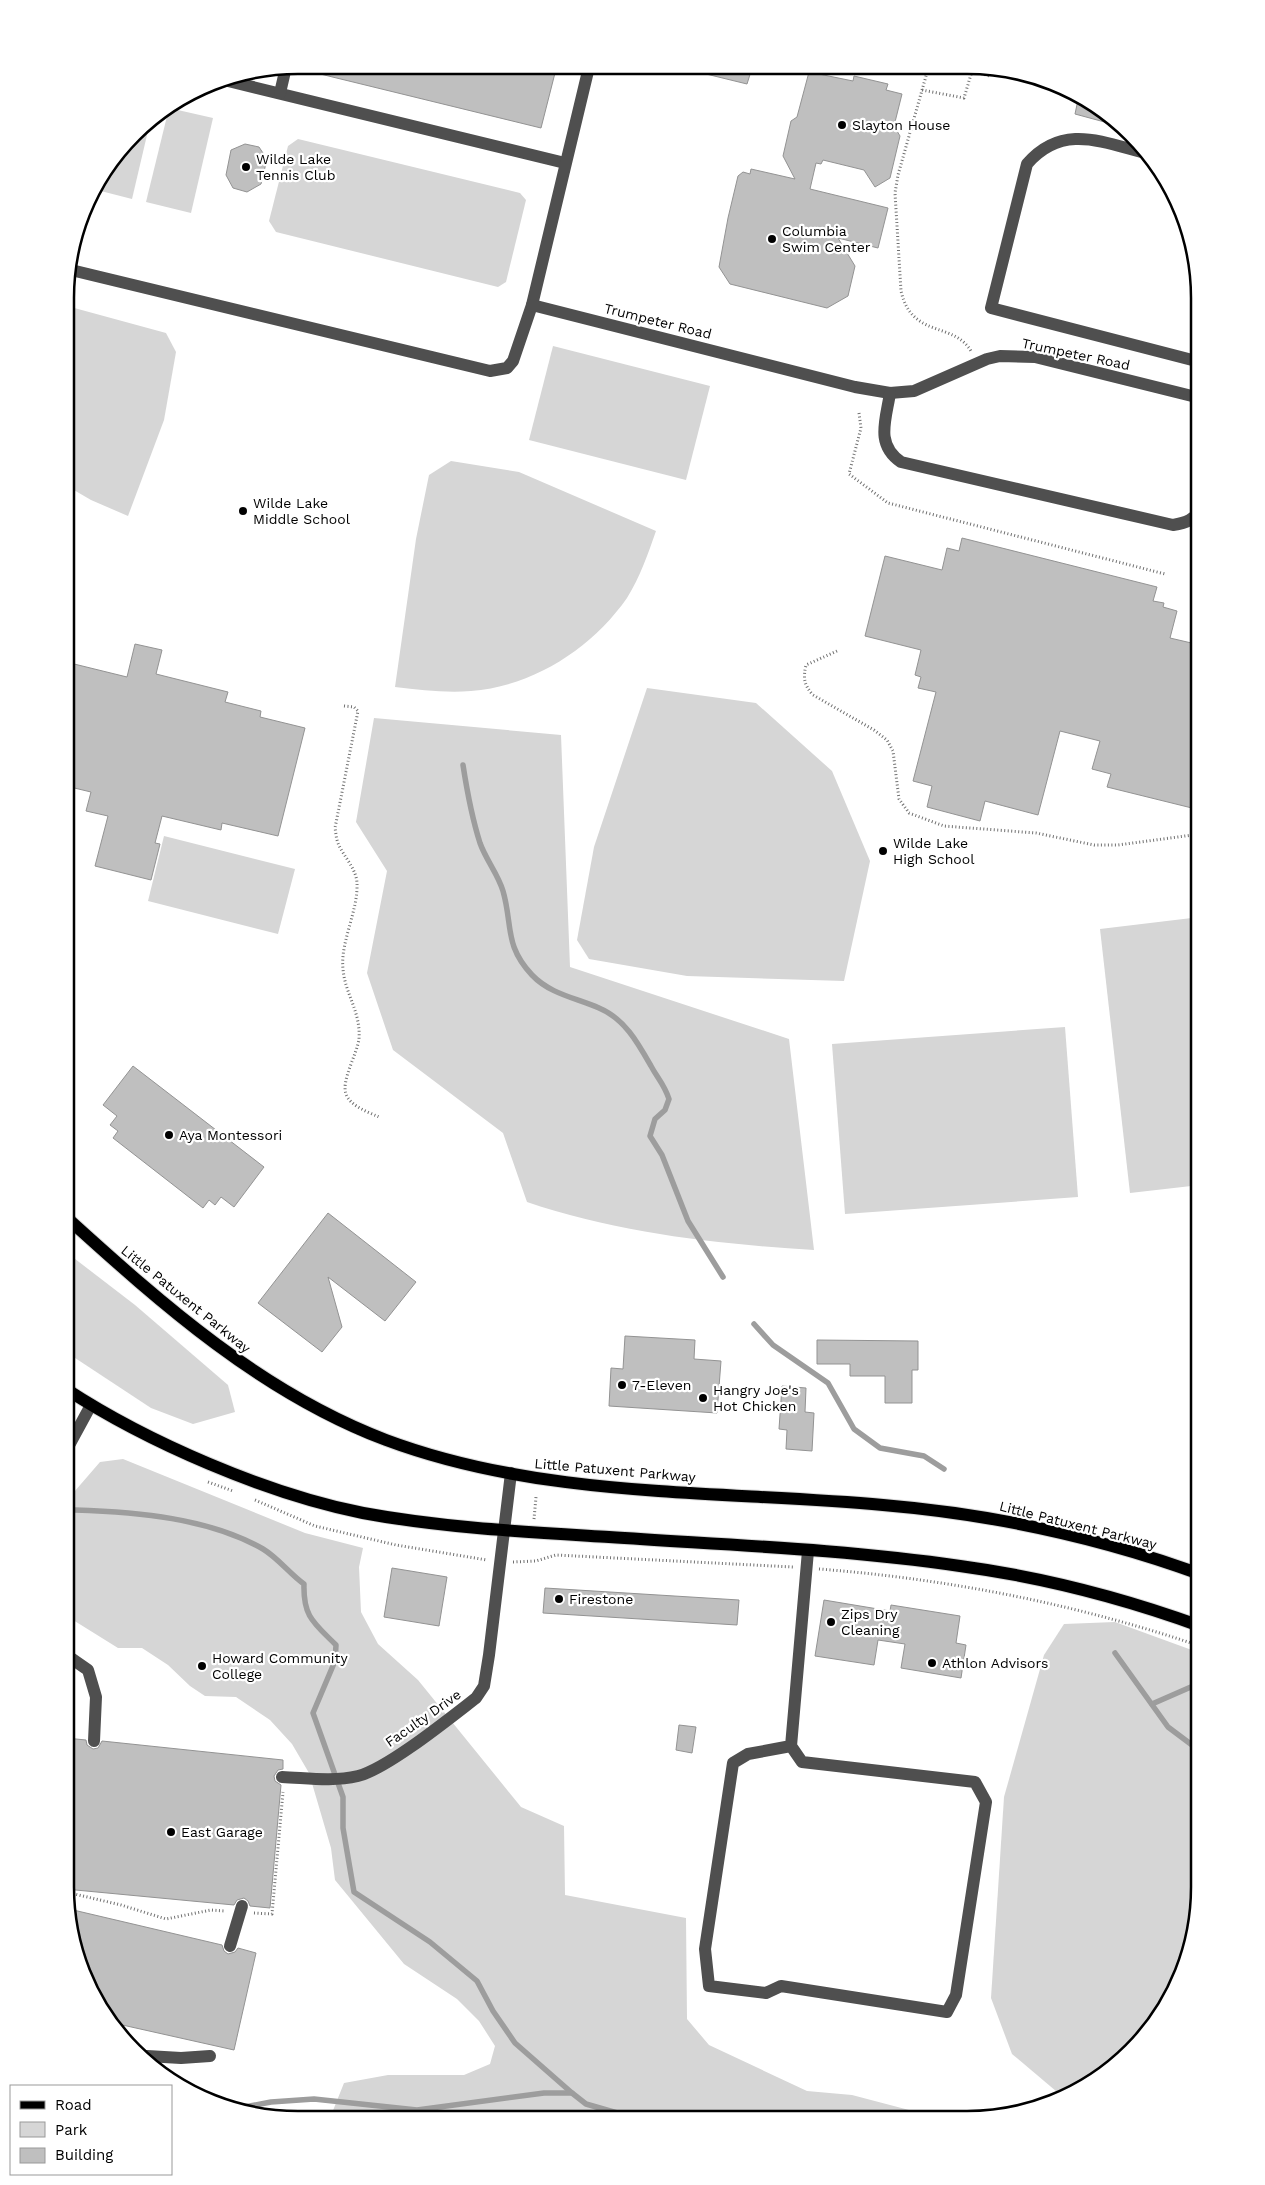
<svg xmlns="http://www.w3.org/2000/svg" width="1265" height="2185" font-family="'Work Sans',sans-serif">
  <rect width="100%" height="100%" fill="#fff"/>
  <g fill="#d6d6d6">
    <polygon points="169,108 213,118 191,213 146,202"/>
    <polygon points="151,118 132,199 93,189 144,123"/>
    <polygon points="298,139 520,193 526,200 506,282 498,287 276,232 269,221 288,146"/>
    <polygon points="67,306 166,333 176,352 164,420 128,516 91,500 67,486"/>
    <polygon points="553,346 710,386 686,480 529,440"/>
    <path d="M451,461L519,472L656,531C648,554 640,577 627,598C592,648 534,686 471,691C446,693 421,690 395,687L416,539L429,475Z"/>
    <polygon points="647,688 756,703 832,771 870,861 844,981 687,976 589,959 577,940 594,847"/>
    <path d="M374,718L561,735L570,967L789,1039L814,1250C717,1244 618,1233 527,1202L503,1133L393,1050L367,973L387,871L356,822Z"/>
    <polygon points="164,836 295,869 278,934 148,901"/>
    <polygon points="1200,917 1200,1185 1130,1193 1100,929"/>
    <polygon points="1065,1027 1078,1197 845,1214 832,1044"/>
    <polygon points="66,1252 135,1305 228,1385 235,1412 193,1424 151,1408 66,1352"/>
    <polygon points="123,1459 305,1533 363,1548 359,1567 361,1612 378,1644 418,1680 521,1807 564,1826 565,1895 686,1918 687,2019 709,2045 807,2091 852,2095 947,2120 330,2118 344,2083 388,2075 464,2075 490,2064 495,2046 479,2021 457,1999 404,1964 335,1880 331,1848 309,1773 292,1744 270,1720 236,1697 205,1696 190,1686 168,1665 142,1648 118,1648 65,1615 65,1507 68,1499 100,1462"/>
    <polygon points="1115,1622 1200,1653 1199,1903 1182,1976 1152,2029 1109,2072 1063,2097 1012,2054 991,1998 1004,1797 1044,1655 1064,1624"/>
  </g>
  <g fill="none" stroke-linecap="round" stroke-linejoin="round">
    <g stroke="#9d9d9d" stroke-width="5.5">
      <path d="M463,765C467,791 472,818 480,843C486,860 498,874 503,891C513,926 504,945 532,975C550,994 576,998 599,1008C625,1019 638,1043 651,1066C658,1079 664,1084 669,1099L665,1110L655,1119L650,1136L662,1155L688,1221L723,1277"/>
      <polyline points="754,1324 773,1345 828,1383 854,1429 880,1448 924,1456 944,1469"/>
      <path d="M75,1510C137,1512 209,1518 263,1549C278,1558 290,1574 304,1584C303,1617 314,1623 336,1645L335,1661L313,1713L343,1797V1828L354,1892L430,1942L477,1981L493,2011L515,2043L572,2093"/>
      <polyline points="1115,1653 1168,1727 1200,1751"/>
      <polyline points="1152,1704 1200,1683"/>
      <polyline points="234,2109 271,2102 314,2099 417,2110 544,2093 572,2093 586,2104 638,2119"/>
    </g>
  </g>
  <g fill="#bfbfbf" stroke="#939393">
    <polygon points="309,65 530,66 555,73 541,128 308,71"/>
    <polygon points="703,68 752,68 747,84 702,73"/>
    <polygon points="809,72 853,81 854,76 888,84 886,90 902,94 894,126 900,136 890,178 875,187 864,170 823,160 821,164 816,163 810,189 888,208 878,248 838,238 855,266 848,296 827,308 730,284 719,267 728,218 738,176 743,172 750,174 751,169 795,179 783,156 791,121 797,117"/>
    <polygon points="1079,95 1121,122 1123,127 1075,114"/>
    <polygon points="245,144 259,147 267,159 261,184 247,192 233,188 226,175 231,150"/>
    <polygon points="962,538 1157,587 1153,601 1164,603 1163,607 1177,611 1170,638 1200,645 1200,810 1107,787 1111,774 1092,769 1100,741 1060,731 1038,815 985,801 980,821 927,807 932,786 913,781 936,692 918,688 921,677 915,675 921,650 865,636 885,556 942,570 947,548 959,551"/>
    <polygon points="135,644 162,650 156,674 228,692 225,702 261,711 260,717 305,728 278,836 222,823 221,830 162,816 155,843 160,844 151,880 95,866 108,816 86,811 91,792 66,786 66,662 127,677"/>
    <polygon points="133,1066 264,1167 234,1207 221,1197 215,1205 209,1200 203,1208 113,1138 118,1131 110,1125 117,1116 103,1105"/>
    <polygon points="328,1213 416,1282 385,1321 328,1277 342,1327 322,1352 258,1303"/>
    <polygon points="625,1336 695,1340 694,1359 721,1361 717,1413 609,1406 611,1368 623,1369"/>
    <polygon points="817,1340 918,1341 918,1370 912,1370 912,1403 885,1403 885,1376 850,1376 850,1364 817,1364"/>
    <polygon points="782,1386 806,1388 805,1412 814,1413 812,1451 786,1449 787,1430 779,1429"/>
    <polygon points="392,1568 447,1577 439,1626 384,1617"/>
    <polygon points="545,1588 739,1600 737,1625 543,1613"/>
    <polygon points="824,1600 890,1611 891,1605 960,1616 956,1643 966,1645 961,1678 901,1668 905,1644 878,1640 874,1665 815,1656"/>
    <polygon points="679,1725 696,1727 692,1753 676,1750"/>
    <polygon points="66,1738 86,1740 87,1745 93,1749 98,1748 102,1741 283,1760 283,1769 278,1770 274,1776 275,1781 281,1785 270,1908 250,1906 248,1901 244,1898 237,1900 234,1905 65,1889"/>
    <polygon points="69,1909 222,1945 224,1951 228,1954 235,1952 238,1948 256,1953 234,2050 109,2022 77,1963"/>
  </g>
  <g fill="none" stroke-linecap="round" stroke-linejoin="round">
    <g stroke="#dbdbdb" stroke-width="14">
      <g id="major">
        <path d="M66,1217C163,1305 262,1393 386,1440C544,1499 717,1490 883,1505C990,1514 1098,1537 1200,1574"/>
        <path d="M66,1389C147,1442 267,1494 363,1513C444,1528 527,1532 609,1537C726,1545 844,1549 960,1566C1041,1577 1123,1598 1200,1626"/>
      </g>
    </g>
    <g stroke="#717171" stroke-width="3" stroke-dasharray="1 2.5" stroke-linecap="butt">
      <path d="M928,69L898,175L895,193L901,291C912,339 953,321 971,351"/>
      <polyline points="922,90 964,98 972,71 990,76"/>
      <polyline points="859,413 861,428 849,474 888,503 1165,574"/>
      <path d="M837,651L806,665C803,678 804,685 813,695L874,730L887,740L893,751L899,799L909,813L944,826L1036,833L1094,845H1118L1200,834"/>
      <path d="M344,706L354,707L358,711L335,828C336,833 336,838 338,843C343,856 357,869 357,884C358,911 340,943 343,969C345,994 361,1012 359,1039C357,1054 341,1081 346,1094C350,1106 368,1112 379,1117"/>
      <polyline points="208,1482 233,1491"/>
      <polyline points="255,1500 315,1526 396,1545 487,1560"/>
      <polyline points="534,1519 536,1497"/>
      <polyline points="513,1562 536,1561 556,1555 793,1567"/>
      <path d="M819,1569C949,1579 1076,1604 1200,1646"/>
      <polyline points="66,1892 121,1905 166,1919 211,1910 225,1911"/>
      <polyline points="254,1913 272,1914 283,1792"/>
    </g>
    <g stroke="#4f4f4f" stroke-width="12">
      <polyline points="224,80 565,163"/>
      <polyline points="280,93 286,67"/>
      <path d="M1149,154C1104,143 1063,122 1027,164L991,308L1200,362"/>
      <polyline points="67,269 490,371 507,368 513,361 532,305 589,67"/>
      <polyline points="532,305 855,387 890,393 914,391 987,359 1000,356 1035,357 1200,398"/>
      <path d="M890,393C886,420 875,444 901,462L1173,525C1185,523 1196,520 1200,507"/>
      <polyline points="66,1451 91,1405"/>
      <polyline points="65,1654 88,1670 96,1697 94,1741"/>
      <polyline points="791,1746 748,1754 733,1763 705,1949 709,1986 766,1993 781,1986 947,2012 956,1995 986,1802 975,1782 802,1762 791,1746 808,1551"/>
      <path d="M282,1777C308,1778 332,1782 358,1776C387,1769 450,1718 476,1698L484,1686L489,1655L511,1473"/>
      <polyline points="230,1946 242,1906"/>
      <polyline points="141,2059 147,2056 181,2058 210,2056"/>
    </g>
    <use href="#major" stroke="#000" stroke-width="12"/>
  </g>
  <g fill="#000" stroke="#fff" stroke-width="2">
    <circle cx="842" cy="125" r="5"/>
    <circle cx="246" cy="167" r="5"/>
    <circle cx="772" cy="239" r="5"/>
    <circle cx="243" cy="511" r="5"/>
    <circle cx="883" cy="851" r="5"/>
    <circle cx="169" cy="1135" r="5"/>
    <circle cx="622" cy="1385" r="5"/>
    <circle cx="703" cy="1398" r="5"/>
    <circle cx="559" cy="1599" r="5"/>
    <circle cx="831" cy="1622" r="5"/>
    <circle cx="932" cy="1663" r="5"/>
    <circle cx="202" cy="1666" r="5"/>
    <circle cx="171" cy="1832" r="5"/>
  </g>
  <g text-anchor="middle" stroke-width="4.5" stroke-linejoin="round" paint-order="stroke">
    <g font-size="14" fill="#000" stroke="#fff" text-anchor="start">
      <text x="852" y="130">Slayton House</text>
      <text x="256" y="164">Wilde Lake<tspan x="256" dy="16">Tennis Club</tspan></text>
      <text x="782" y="236">Columbia<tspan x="782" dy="16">Swim Center</tspan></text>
      <text x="253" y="508">Wilde Lake<tspan x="253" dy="16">Middle School</tspan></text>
      <text x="893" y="848">Wilde Lake<tspan x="893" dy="16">High School</tspan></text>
      <text x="179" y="1140">Aya Montessori</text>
      <text x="632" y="1390">7-Eleven</text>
      <text x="713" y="1395">Hangry Joe's<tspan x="713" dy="16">Hot Chicken</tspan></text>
      <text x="569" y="1604">Firestone</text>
      <text x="841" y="1619">Zips Dry<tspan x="841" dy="16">Cleaning</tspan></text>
      <text x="212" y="1663">Howard Community<tspan x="212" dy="16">College</tspan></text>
      <text x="942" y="1668">Athlon Advisors</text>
      <text x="181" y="1837">East Garage</text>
    </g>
    <g font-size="14" fill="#000" stroke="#fff">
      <text transform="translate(658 321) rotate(14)" y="5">Trumpeter Road</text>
      <text transform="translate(1076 354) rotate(12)" y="5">Trumpeter Road</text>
      <text transform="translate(186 1299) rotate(39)" y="5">Little Patuxent Parkway</text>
      <text transform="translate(615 1470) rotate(5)" y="5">Little Patuxent Parkway</text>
      <text transform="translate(1078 1525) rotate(14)" y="5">Little Patuxent Parkway</text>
      <text transform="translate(423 1718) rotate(-35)" y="5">Faculty Drive</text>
    </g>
  </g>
  <path d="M0 0H1265V2185H0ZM298 74H967A224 224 0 0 1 1191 298V1887A224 224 0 0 1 967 2111H298A224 224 0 0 1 74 1887V298A224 224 0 0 1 298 74Z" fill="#fff" fill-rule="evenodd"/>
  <path fill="none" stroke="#000" stroke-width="2.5" d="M298 74H967A224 224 0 0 1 1191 298V1887A224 224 0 0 1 967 2111H298A224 224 0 0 1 74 1887V298A224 224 0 0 1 298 74Z"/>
  <rect x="10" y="2085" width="162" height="90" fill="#ffffff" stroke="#999999"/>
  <rect x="20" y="2101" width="25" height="8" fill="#000000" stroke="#999999"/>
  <text x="55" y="2110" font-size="15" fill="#000000">Road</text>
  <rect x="20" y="2122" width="25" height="15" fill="#d6d6d6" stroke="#999999"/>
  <text x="55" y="2135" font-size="15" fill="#000000">Park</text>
  <rect x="20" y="2148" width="25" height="15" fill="#bfbfbf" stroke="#999999"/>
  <text x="55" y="2160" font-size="15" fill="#000000">Building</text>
</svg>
